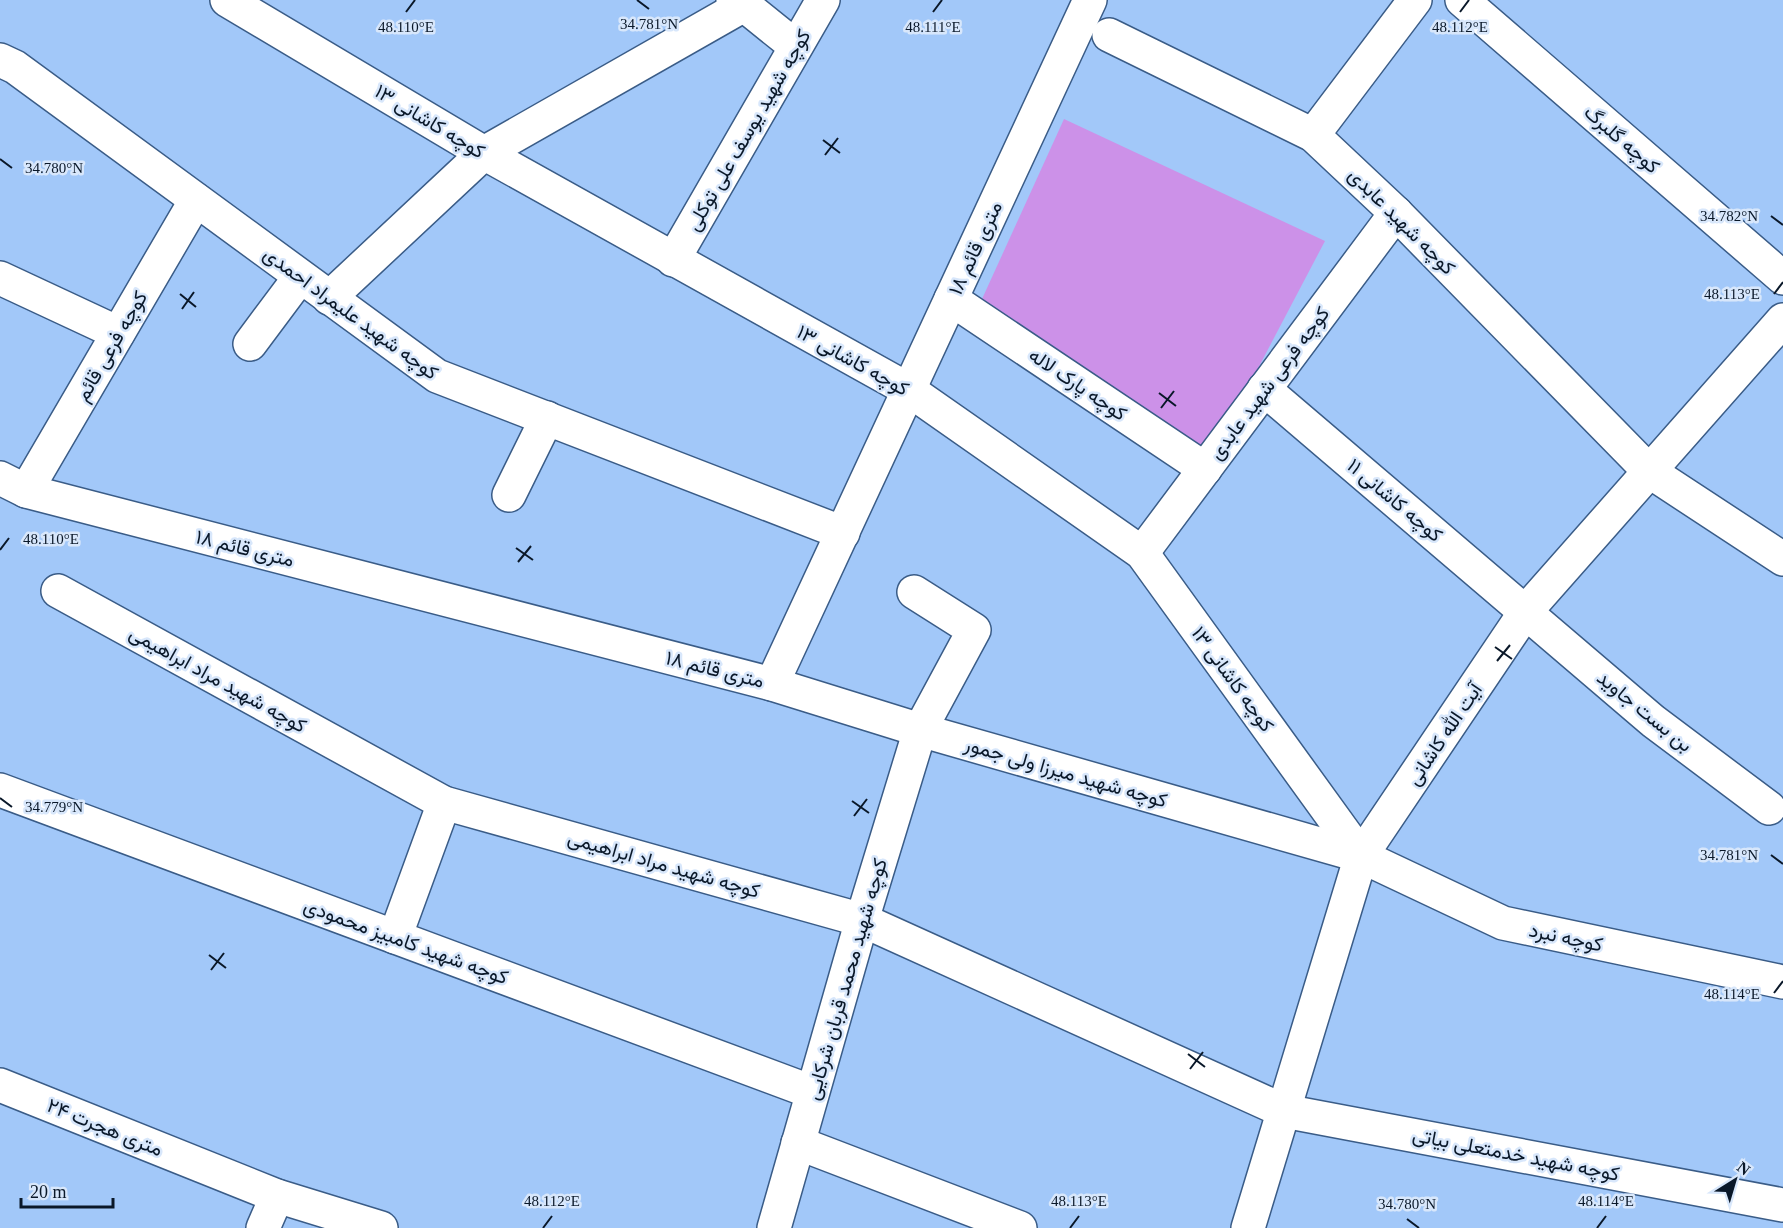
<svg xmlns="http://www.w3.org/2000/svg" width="1783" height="1228" font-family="'Times New Roman',Vazirmatn,serif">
  <rect width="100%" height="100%" fill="#a2c8f9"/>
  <polygon fill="#cc91e8" points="1064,119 1325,241 1205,469 972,321"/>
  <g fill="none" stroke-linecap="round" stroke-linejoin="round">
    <g stroke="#3a5c87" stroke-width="36">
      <g id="minor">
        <polyline points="227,0 484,153 909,390 1142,553 1361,856"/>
        <polyline points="733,0 744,5 795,46"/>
        <polyline points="1462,0 1783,278"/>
        <polyline points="1109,35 1313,135 1396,213 1649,471 1783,559"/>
        <polyline points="0,60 15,67 437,376 843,533"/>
        <polyline points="1313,135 1415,0"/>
        <polyline points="673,260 823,0"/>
        <polyline points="0,278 118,333"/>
        <polyline points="329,298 484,153 744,5"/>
        <polyline points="951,299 1205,469"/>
        <polyline points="250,344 300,277"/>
        <polyline points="1264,389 1653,721 1769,808"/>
        <polyline points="0,478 26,491 772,684 920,730 1361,856 1503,923 1783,982"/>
        <polyline points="26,491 196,200"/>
        <polyline points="509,495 547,418"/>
        <polyline points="1142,553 1396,213"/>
        <polyline points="58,591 444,803 862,920 1284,1111 1783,1205"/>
        <polyline points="772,684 1090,0"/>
        <polyline points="0,790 812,1092"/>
        <polyline points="395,937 444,803"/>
        <polyline points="0,1085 277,1196 381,1228"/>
        <polyline points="798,1143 1020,1228"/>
        <polyline points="263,1228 277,1196"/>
        <polyline points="774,1228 862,920 920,730 974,630 914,592"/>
      </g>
    </g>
    <g stroke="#3a5c87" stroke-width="36">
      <polyline id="major" points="1248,1228 1361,856 1526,611 1783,320"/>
    </g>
    <use href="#minor" stroke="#fff" stroke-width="33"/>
    <use href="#major" stroke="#fff" stroke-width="33"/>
  </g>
  <path fill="none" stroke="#0a1829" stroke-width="2" d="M637,0L649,9M406,12L415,0M933,12L942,0M1460,12L1469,0M823,140L840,153M825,155L838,138M0,159L12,168M1771,216L1783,225M180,294L196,307M1774,294L1783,282M182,309L194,292M1159,393L1176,406M1161,408L1174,391M516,548L533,560M0,550L9,538M518,562L531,546M1495,647L1512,659M1497,661L1510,645M0,798L12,807M852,801L869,813M854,816L867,799M1771,855L1783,864M209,955L226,968M211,970L224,953M1774,993L1783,981M1188,1054L1205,1067M1190,1069L1203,1052M1407,1219L1419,1228M543,1228L552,1216M1070,1228L1079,1216M1597,1228L1606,1216"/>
  <g text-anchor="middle" stroke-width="5" stroke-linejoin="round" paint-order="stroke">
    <g font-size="20" fill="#0a1829" stroke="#d8e7fb">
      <text transform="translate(430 121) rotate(31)" y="7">کوچه کاشانی ۱۳</text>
      <text transform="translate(748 130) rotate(-60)" y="7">کوچه شهید یوسف علی توکلی</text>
      <text transform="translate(1622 139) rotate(41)" y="7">کوچه گلبرگ</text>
      <text transform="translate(1402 221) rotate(45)" y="7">کوچه شهید عابدی</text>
      <text transform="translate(975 248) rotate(-65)" y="7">۱۸ متری قائم</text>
      <text transform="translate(351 313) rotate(36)" y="7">کوچه شهید علیمراد احمدی</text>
      <text transform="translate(111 346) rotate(-60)" y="7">کوچه فرعی قائم</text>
      <text transform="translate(853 360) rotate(29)" y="7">کوچه کاشانی ۱۳</text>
      <text transform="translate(1269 383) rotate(-53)" y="7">کوچه فرعی شهید عابدی</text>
      <text transform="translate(1078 384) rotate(34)" y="7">کوچه پارک لاله</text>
      <text transform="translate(1395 500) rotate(40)" y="7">کوچه کاشانی ۱۱</text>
      <text transform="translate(245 548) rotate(14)" y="7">۱۸ متری قائم</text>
      <text transform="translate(715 669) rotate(14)" y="7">۱۸ متری قائم</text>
      <text transform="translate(218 679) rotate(29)" y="7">کوچه شهید مراد ابراهیمی</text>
      <text transform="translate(1233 679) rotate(54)" y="7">کوچه کاشانی ۱۳</text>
      <text transform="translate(1645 711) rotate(39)" y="7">بن بست جاوید</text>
      <text transform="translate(1444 734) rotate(-56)" y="7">آیت الله کاشانی</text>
      <text transform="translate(1066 772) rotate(16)" y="7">کوچه شهید میرزا ولی جمور</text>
      <text transform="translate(664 864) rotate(16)" y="7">کوچه شهید مراد ابراهیمی</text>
      <text transform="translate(1566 937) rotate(12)" y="7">کوچه نبرد</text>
      <text transform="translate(406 941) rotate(20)" y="7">کوچه شهید کامبیز محمودی</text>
      <text transform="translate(846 979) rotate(-74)" y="7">کوچه شهید محمد قربان شرکایی</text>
      <text transform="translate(105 1127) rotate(22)" y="7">۲۴ متری هجرت</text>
      <text transform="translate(1516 1154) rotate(11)" y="7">کوچه شهید خدمتعلی بیاتی</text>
    </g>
  </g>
  <g font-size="15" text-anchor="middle" fill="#0a1829" stroke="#d8e7fb" stroke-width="5" stroke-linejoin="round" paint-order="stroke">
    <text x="649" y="29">34.781°N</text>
    <text x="406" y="32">48.110°E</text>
    <text x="933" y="32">48.111°E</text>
    <text x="1460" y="32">48.112°E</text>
    <text x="54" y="173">34.780°N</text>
    <text x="1729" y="221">34.782°N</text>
    <text x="1732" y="299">48.113°E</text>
    <text x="51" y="544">48.110°E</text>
    <text x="54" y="812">34.779°N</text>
    <text x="1729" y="860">34.781°N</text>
    <text x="1732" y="999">48.114°E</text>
    <text x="552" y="1206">48.112°E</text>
    <text x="1079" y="1206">48.113°E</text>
    <text x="1606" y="1206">48.114°E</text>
    <text x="1407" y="1209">34.780°N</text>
  </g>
  <g transform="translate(1735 1180) rotate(37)" stroke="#d8e7fb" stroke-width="4.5" paint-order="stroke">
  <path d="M0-4.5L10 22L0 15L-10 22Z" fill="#0a1829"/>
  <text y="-9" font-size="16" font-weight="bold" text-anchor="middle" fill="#0a1829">N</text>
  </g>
  <path d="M21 1198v9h92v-9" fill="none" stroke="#0a1829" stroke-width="3"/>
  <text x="30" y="1198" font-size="18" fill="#0a1829" stroke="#d8e7fb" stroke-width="4.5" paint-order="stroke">20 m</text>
</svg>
